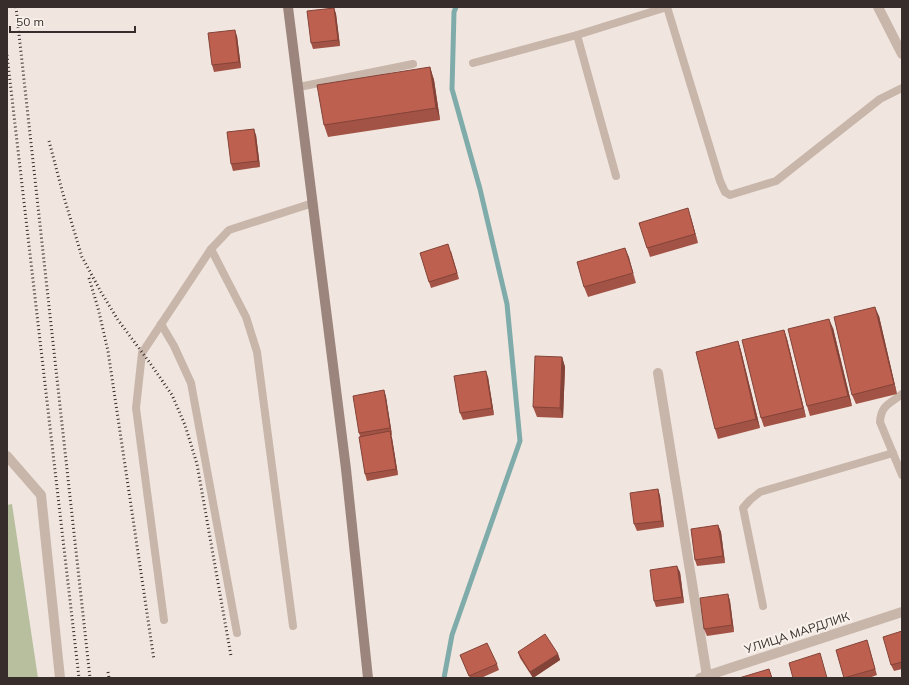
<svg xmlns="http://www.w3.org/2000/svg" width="909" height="685" font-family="Mulish,sans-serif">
  <rect width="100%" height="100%" fill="#f1e6df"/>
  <polygon fill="#b7bf9f" points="12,504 38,678 7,678 7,505"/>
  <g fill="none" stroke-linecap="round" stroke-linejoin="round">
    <polyline stroke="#7facaa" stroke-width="5" points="444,678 452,635 520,441 507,304 480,189 452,89 454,12 456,7"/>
    <g stroke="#c8b6ab" stroke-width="8">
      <polyline points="667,7 720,181 725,192 730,195 776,181 880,99 902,88"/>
      <polyline points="577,35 616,176"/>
      <polyline points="473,63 577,35 667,7"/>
      <polyline points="299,87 413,64"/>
      <polyline points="211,249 246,317 257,352 293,626"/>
      <polyline points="161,324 174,346 191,383 237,633"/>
      <path d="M902,394C890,404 881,405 880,422L902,475"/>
      <polyline points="763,606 743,508 750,500 760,492 893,453"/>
      <polyline points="164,620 136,408 142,353 211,249 229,230 313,203"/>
    </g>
    <g stroke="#c8b6ab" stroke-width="10">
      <polyline points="878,7 902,54"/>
      <polyline points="658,373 707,676"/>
      <polyline points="7,456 41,495 60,678"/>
    </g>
    <polyline stroke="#c8b6ab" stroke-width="10" points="700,678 902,612"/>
    <polyline stroke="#9c857d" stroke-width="10" points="288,7 346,469 368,678"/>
    <g stroke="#372d2a" stroke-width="3" stroke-dasharray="1 3" stroke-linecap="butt">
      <polyline points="16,7 90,678"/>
      <polyline points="7,55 79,678"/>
      <polyline points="49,141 63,194 82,257 101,292 118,320 150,363 172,395 185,425 197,464 231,656"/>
      <polyline points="89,278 98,308 108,351 154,660"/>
      <polyline points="108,672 109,678"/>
    </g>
  </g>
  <g fill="#a35345">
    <polygon points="334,8 336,14 340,46 313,49 311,43"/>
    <polygon points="237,36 241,68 214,72 212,65"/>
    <polygon points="430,67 434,80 440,120 328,137 324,125"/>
    <polygon points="256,135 260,167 233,171 231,164"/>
    <polygon points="691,218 698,243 650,257 647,248"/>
    <polygon points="625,248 636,283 588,297 584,287"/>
    <polygon points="451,251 459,279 431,288 429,282"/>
    <polygon points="879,316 897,394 856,404 852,395"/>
    <polygon points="833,328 852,406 810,416 807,406"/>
    <polygon points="784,330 787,339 806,417 764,427 761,418"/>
    <polygon points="738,341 741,351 760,428 718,439 715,429"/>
    <polygon points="562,357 565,367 563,418 537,417 533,407"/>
    <polygon points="488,377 494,415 463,420 460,413"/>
    <polygon points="384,390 386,397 392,435 391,435 392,438 398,475 367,481 365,474 360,436 359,433"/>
    <polygon points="658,489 660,496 664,527 637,531 634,524"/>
    <polygon points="718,525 721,532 725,563 697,566 695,560"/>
    <polygon points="680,572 684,603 656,607 654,601"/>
    <polygon points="728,594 730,601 734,632 707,636 704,629"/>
    <polygon points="902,631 902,669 894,671 891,665"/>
    <polygon points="867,640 877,675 869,678 844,678"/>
    <polygon points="518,652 558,654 560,660 533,678 520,658"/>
    <polygon points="460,655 497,664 499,670 481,678 470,678"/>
  </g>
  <g fill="#844338">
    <polygon points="334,8 336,14 340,46 338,40"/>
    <polygon points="235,30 237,36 241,68 239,62"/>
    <polygon points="430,67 434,80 440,120 436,108"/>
    <polygon points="254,129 256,135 260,167 258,161"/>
    <polygon points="688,208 691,218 698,243 695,234"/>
    <polygon points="625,248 629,257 636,283 633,273"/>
    <polygon points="875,307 879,316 897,394 894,384"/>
    <polygon points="829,319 833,328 852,406 848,396"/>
    <polygon points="784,330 787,339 806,417 803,408"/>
    <polygon points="738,341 741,351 760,428 756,419"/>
    <polygon points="562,357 565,367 563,418 560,408"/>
    <polygon points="486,371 488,377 494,415 492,408"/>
    <polygon points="384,390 386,397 392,435 390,428"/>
    <polygon points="390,431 392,438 398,475 396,469"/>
    <polygon points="658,489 660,496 664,527 662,521"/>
    <polygon points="718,525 721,532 725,563 723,556"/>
    <polygon points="677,566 680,572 684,603 682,597"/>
    <polygon points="728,594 730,601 734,632 732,625"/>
    <polygon points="558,654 560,660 533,678 530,672"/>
  </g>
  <g fill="#bd6050" stroke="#844338">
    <polygon points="334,8 338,40 311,43 307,11"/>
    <polygon points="235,30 239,62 212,65 208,33"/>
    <polygon points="430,67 436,108 324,125 317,85"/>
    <polygon points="254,129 258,161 231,164 227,132"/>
    <polygon points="688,208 695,234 647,248 639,223"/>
    <polygon points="448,244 457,273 429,282 420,253"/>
    <polygon points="625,248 633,273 584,287 577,262"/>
    <polygon points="875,307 894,384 852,395 834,317"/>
    <polygon points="829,319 848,396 807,406 788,329"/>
    <polygon points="784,330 803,408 761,418 742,340"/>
    <polygon points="738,341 756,419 715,429 696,352"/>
    <polygon points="535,356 562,357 560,408 533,407"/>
    <polygon points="486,371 492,408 460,413 454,376"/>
    <polygon points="384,390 390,428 359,433 353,396"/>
    <polygon points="390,431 396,469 365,474 359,437"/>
    <polygon points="658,489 662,521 634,524 630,493"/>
    <polygon points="718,525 723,556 695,560 691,529"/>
    <polygon points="677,566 682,597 654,601 650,570"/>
    <polygon points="728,594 732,625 704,629 700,598"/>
    <polygon points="902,631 902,662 891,665 883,637"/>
    <polygon points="545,634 558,654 530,672 518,652"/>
    <polygon points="867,640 875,669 844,678 836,650"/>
    <polygon points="487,643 497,664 469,676 460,655"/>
    <polygon points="820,653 827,678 793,678 789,663"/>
    <polygon points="769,669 772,678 739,678"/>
  </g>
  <g text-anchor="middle" stroke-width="4" stroke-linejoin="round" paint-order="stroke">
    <g font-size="12" fill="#372d2a" stroke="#f9f1eb">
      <text transform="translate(797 633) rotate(-18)" y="4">УЛИЦА МАРДЛИК</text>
    </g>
  </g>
  <rect width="909" height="685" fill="none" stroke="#372d2a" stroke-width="16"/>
  <path d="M10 26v6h125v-6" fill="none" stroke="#372d2a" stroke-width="2"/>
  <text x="16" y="26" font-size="12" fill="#372d2a" stroke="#f9f1eb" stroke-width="3" paint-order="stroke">50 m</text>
</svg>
